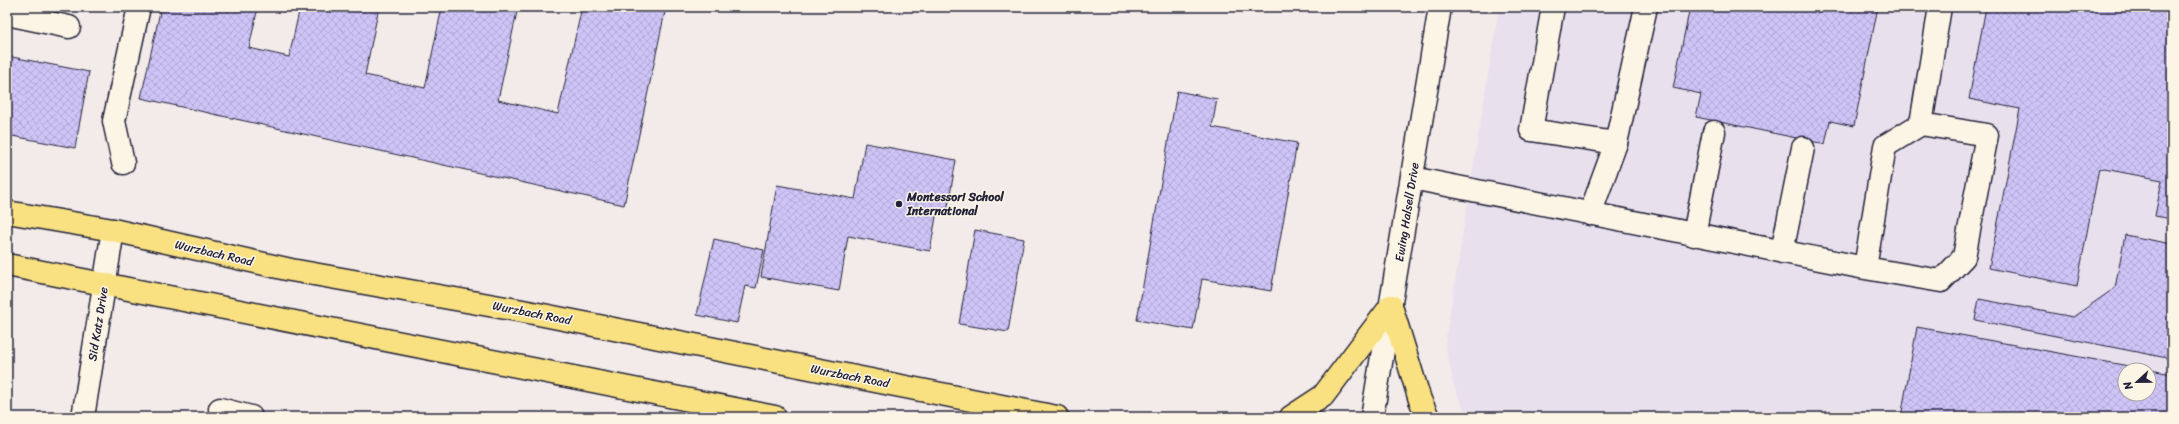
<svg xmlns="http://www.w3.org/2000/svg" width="2179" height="424" font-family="Sriracha,sans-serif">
  <defs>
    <pattern id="building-cross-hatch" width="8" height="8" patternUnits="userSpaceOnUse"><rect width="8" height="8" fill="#cec5f7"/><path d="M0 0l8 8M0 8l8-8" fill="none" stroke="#b1a9d5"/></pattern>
  </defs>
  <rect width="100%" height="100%" fill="#f3ebe9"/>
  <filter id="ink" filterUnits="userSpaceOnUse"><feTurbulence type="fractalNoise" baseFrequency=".025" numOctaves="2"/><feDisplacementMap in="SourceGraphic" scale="8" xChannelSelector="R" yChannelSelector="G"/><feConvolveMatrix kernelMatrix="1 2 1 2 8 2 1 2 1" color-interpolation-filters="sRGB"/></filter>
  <g filter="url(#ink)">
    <path fill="#e8e0ed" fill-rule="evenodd" d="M1499,7H2172V417H1467L1454,386L1445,344ZM2125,370H2149V394H2125Z"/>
    <g fill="url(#building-cross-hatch)" stroke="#22223b" fill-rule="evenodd">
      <polygon points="161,7 258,7 249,48 289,57 300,7 379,7 365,75 425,88 442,7 518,7 498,100 558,114 582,7 666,7 624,205 141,98"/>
      <polygon points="1690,7 1878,7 1854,126 1830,121 1825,144 1696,117 1701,94 1673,88"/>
      <polygon points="1986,7 2172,7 2172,219 2155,216 2162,180 2099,168 2077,286 1989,268 2020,109 1969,99"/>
      <polygon points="7,56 89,72 75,148 7,135"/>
      <polygon points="1177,91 1217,99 1212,127 1297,143 1271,291 1202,279 1193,330 1137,320"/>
      <polygon points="865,143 956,160 947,212 937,211 930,251 848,236 839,291 761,277 777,185 855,199"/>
      <polygon points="975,230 1024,239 1008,332 959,324"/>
      <polygon points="2125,235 2172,244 2172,359 1975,320 1979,299 2073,317 2115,288"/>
      <polygon points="714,239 764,250 756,288 745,286 737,323 697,315"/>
      <path d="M1917,327L2172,374V417H1901ZM2125,370H2149V394H2125Z"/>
    </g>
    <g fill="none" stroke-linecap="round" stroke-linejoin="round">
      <g stroke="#22223b" stroke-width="25">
        <g id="minor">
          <polyline points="1553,7 1531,130 1616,143 1590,214"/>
          <polyline points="7,14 69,27"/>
          <polyline points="1921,124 1940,7"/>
          <polyline points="1616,143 1646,7"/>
          <polyline points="123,163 114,121 139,7"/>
          <polyline points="1412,178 1865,268 1941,281 1964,257 1987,135 1921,124 1885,146 1865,268"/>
          <polyline points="1694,235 1714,132"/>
          <polyline points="1782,252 1803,148"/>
          <polyline points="220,409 251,417"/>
          <polyline points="83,417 113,230"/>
          <polyline points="1372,417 1440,7"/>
        </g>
      </g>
      <g stroke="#22223b" stroke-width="25">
        <g id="major">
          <polyline points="7,212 113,230 291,270 523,311 1057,417"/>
          <polyline points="7,265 775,417"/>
          <polyline points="1391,306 1420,400 1428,417"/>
          <polyline points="1291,417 1323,396 1391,306"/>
        </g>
      </g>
      <use href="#minor" stroke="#fcf5e5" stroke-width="22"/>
      <use href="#major" stroke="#f9e181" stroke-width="22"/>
    </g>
  </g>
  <circle fill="#22223b" stroke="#fcf5e5" stroke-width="1.5" cx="899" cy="204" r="4"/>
  <g text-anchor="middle" stroke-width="3" stroke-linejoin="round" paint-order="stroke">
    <g font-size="12" font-weight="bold" fill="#22223b" stroke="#fcf5e5" text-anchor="start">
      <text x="907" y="201">Montessori School<tspan x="907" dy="14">International</tspan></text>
    </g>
    <g font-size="12" fill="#22223b" stroke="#fcf5e5">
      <text transform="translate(1407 212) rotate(-81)" y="4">Ewing Halsell Drive</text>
      <text transform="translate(214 253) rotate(13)" y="4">Wurzbach Road</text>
      <text transform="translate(532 313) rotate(11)" y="4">Wurzbach Road</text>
      <text transform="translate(98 324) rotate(-81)" y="4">Sid Katz Drive</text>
      <text transform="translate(850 376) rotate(11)" y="4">Wurzbach Road</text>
    </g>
  </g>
  <rect width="2179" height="424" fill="none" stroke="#fcf5e5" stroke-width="24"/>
  <rect x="12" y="12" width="2155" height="400" fill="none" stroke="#22223b" stroke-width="1.5" filter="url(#ink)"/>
  <g transform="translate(2137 382) rotate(248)"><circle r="19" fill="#fcf5e5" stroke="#a5a1a1"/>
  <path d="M0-3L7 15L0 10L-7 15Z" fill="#22223b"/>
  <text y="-6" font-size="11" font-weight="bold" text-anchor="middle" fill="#22223b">N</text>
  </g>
</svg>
